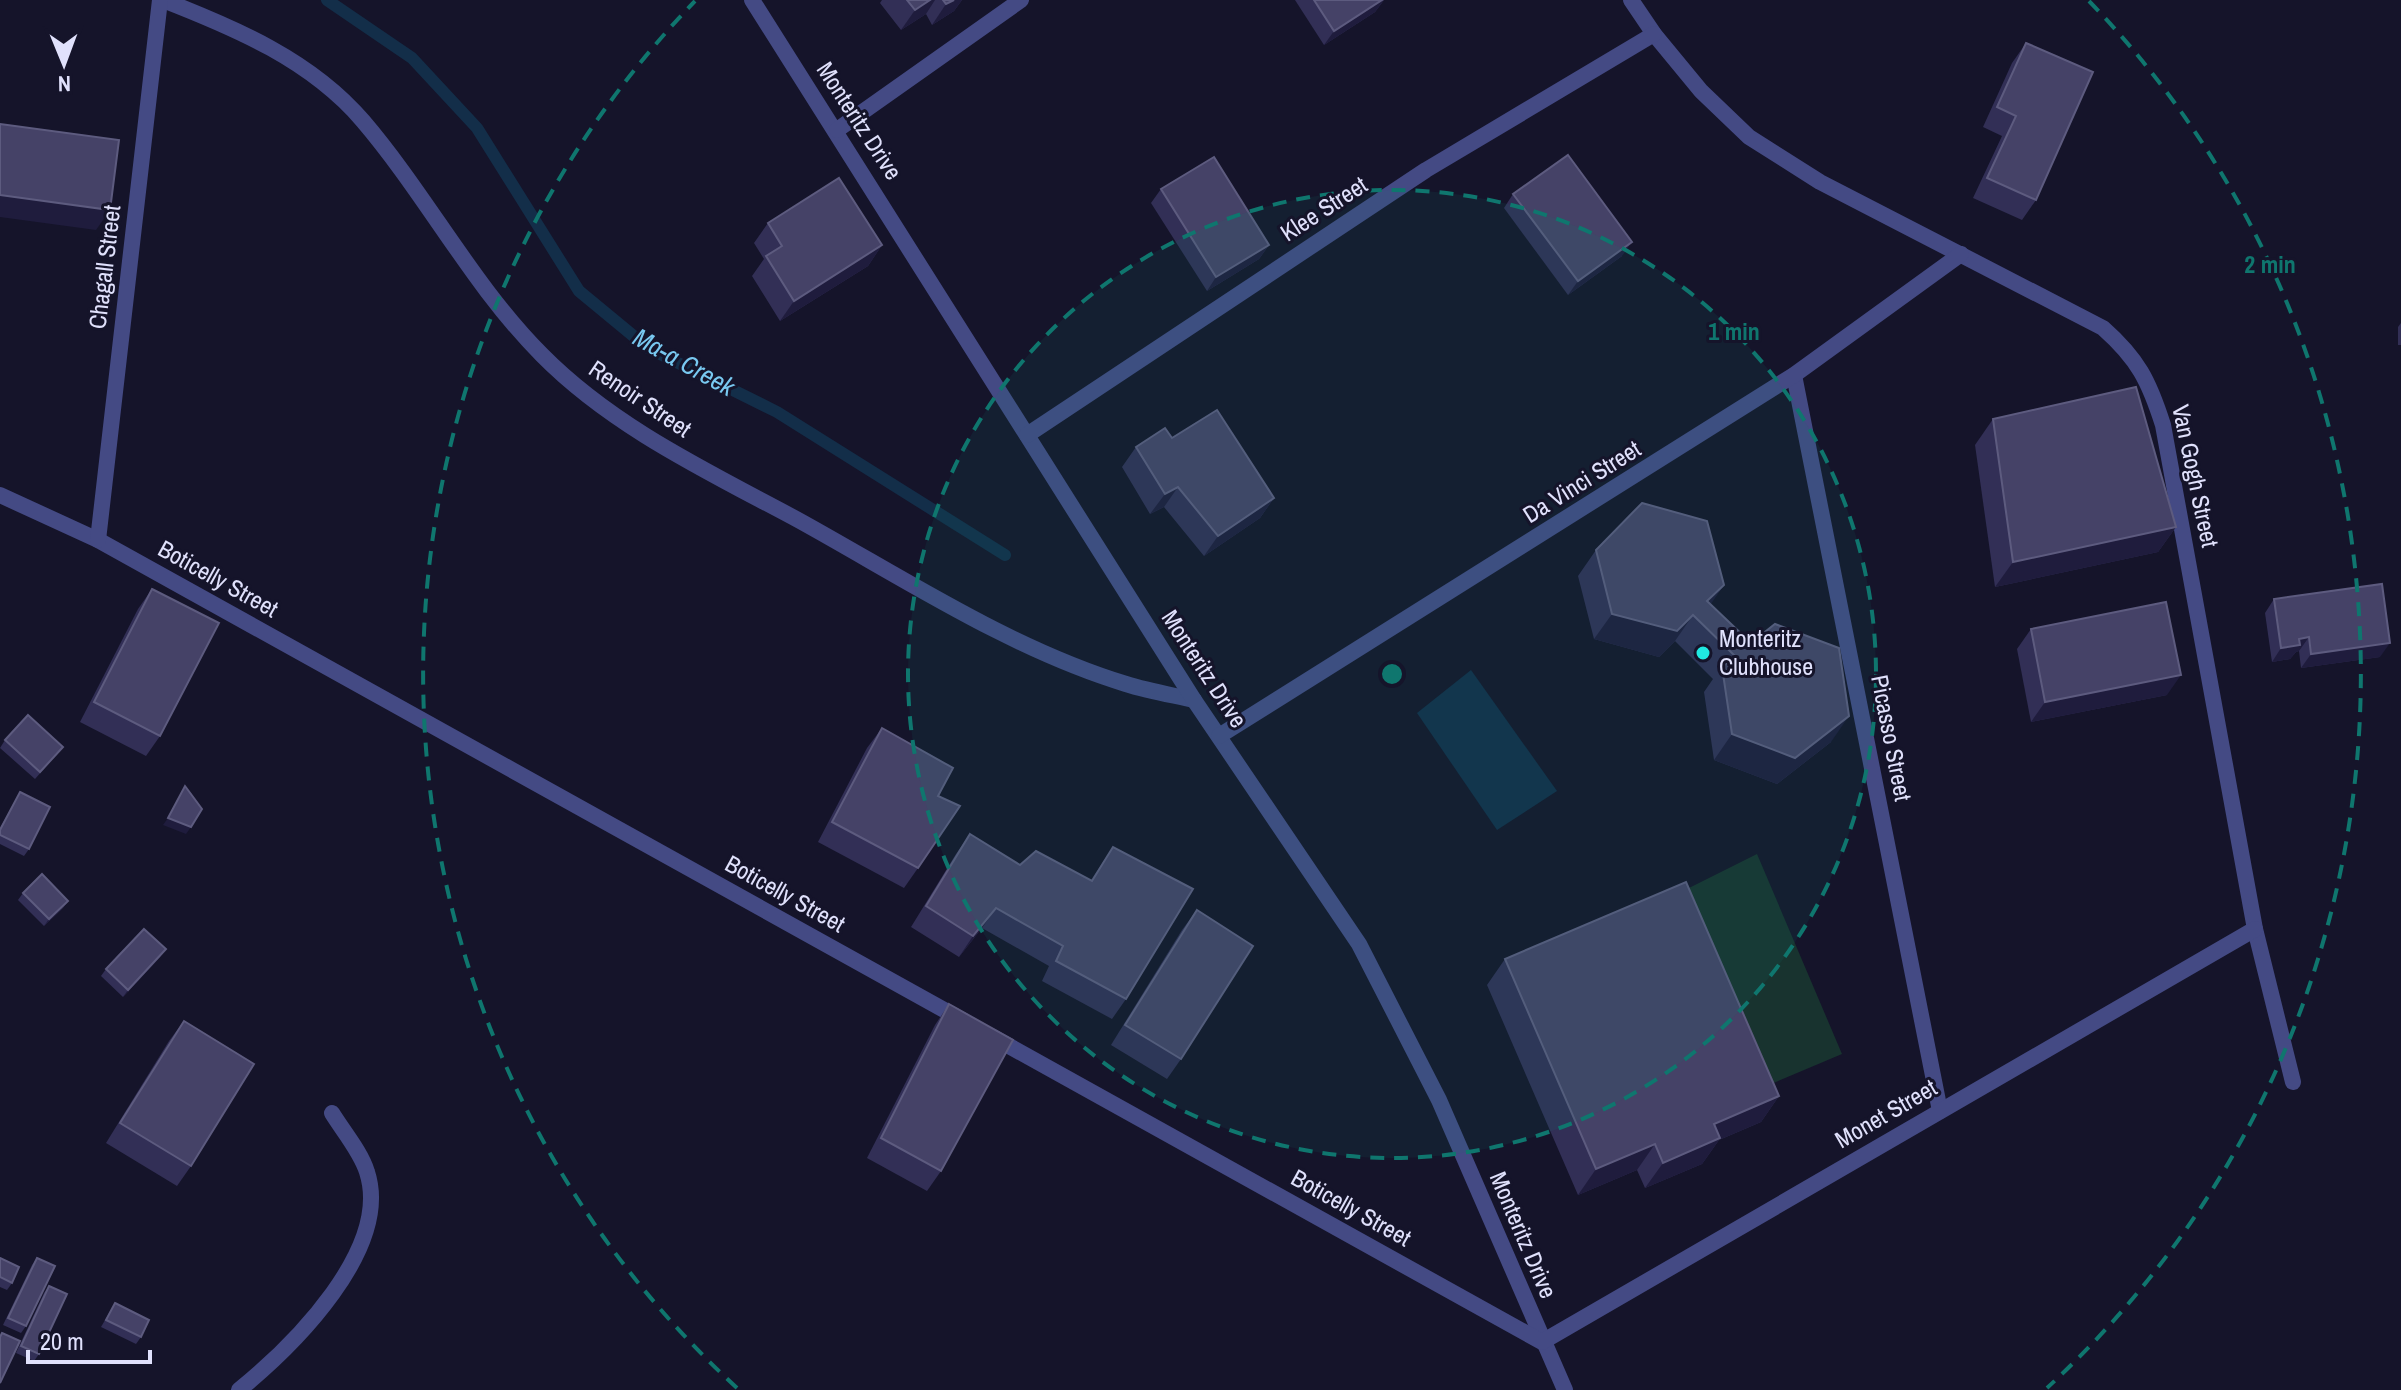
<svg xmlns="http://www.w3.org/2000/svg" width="2401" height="1390" font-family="'Archivo Narrow',sans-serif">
  <rect width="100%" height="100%" fill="#15142a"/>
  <polygon fill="#18332f" points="1757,854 1842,1054 1759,1089 1673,896"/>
  <polygon fill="#132e49" points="1471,670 1557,791 1497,830 1417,713"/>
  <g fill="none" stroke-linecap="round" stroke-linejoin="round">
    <polyline stroke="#132e49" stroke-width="12" points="327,0 412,58 477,128 579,291 648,348 777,412 1005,555"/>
    <path stroke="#444a84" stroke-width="16" d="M239,1390C293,1346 392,1249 367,1172C361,1152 343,1131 332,1113"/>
    <g stroke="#444a84" stroke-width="16">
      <path d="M163,0C235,28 311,60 363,121C427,196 473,286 542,355C614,428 711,473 800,521C905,579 1011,649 1126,684C1148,691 1172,695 1194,700"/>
      <polyline points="752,0 1194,700 1359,944 1439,1100 1565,1390"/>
      <path d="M1631,0L1654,34L1701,91L1749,137L1820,182L2103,328C2138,359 2149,381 2163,425L2255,929L2293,1082"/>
      <polyline points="837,130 1021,0"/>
      <polyline points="1794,375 1940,1111"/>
      <polyline points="1027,435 1426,170 1654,34"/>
      <polyline points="0,495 98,540 964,1021"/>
      <polyline points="98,540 160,0"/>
      <polyline points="1219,736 1794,375 1961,254"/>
      <polyline points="991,1036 1542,1342 2255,929"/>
    </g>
  </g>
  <g fill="#322f56">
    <polygon points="882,0 962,0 954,11 932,25 926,14 901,30 880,3"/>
    <polygon points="1295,0 1384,0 1375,12 1324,45"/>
    <polygon points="2026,43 2036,200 2022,220 1973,198 2002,136 1983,127 2012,63"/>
    <polygon points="1161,189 1269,245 1259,259 1207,291 1151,203"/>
    <polygon points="1513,194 1622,256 1568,295 1504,208"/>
    <polygon points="768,223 882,245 868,266 780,321 752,276 764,259 754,243"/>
    <polygon points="2401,323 2401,345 2398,345 2398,327"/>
    <polygon points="1993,419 2176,527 2158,552 1995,587 1975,445"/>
    <polygon points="1172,438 1274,498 1260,518 1204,556 1164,507 1150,514 1122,467 1136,447"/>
    <polygon points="1596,550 1724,585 1710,604 1831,742 1777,784 1714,760 1704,692 1713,679 1675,641 1659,657 1594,639 1578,576"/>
    <polygon points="152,589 160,736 146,756 80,722 138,609"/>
    <polygon points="2274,599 2380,657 2301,668 2299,651 2296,652 2290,659 2272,662 2265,613"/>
    <polygon points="2031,629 2167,695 2031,722 2017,649"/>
    <polygon points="882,728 918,868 904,888 818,842 867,748"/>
    <polygon points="5,740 63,747 35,779 0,748"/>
    <polygon points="20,792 29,849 24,856 0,844 0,828"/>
    <polygon points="970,834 1020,865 1091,880 1113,847 1126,999 1112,1019 1042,981 1049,966 982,928 959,957 911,927 956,854"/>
    <polygon points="23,893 68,901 63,908 44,926 18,900"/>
    <polygon points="1197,910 1181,1059 1167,1079 1111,1045 1182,930"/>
    <polygon points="161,956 123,997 101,976 106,969"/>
    <polygon points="1505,959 1779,1096 1761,1122 1719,1140 1702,1164 1645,1188 1637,1170 1578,1195 1487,985"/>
    <polygon points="949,1004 941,1171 927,1191 867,1158 935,1025"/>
    <polygon points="184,1021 191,1166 177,1186 106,1143 169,1041"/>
    <polygon points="0,1258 12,1283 7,1290 0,1287"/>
    <polygon points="37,1258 26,1326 21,1333 3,1325 32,1265"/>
    <polygon points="49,1286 39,1354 34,1361 16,1353 44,1293"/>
    <polygon points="115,1303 141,1337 136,1344 101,1327"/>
  </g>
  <g fill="#1f1c3d">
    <polygon points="930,0 935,0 926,14 901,30 915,10"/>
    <polygon points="954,0 962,0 954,11 932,25 946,4"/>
    <polygon points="1382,0 1384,0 1375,12 1324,45 1334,31"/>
    <polygon points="0,195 110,210 96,230 0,217"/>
    <polygon points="1632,242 1622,256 1568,295 1578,281"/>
    <polygon points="882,245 868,266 780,321 794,301"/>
    <polygon points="1269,245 1259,259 1207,291 1216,277"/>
    <polygon points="1178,487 1164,507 1150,514 1165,494"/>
    <polygon points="1274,498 1260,518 1204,556 1218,536"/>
    <polygon points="2176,527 2158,552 1995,587 2013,562"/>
    <polygon points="1724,585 1706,611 1707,601"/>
    <polygon points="1612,614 1693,615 1675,641 1659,657 1594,639"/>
    <polygon points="2309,637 2299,651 2296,652 2290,659 2272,662 2281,648 2299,639"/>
    <polygon points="2390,643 2380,657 2301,668 2311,654"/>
    <polygon points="2181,675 2167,695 2031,722 2045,702"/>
    <polygon points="1849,716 1831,742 1777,784 1714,760 1732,734"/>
    <polygon points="168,818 191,827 186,834 163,825"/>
    <polygon points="68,901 63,908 44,926 49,919"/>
    <polygon points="996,908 982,928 959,957 973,936"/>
    <polygon points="166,949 161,956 123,997 128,990"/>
    <polygon points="1779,1096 1761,1122 1719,1140 1702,1164 1645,1188 1663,1163 1714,1124"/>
    <polygon points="1655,1144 1637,1170 1578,1195 1596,1169"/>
  </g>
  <g fill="#454267" stroke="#5d5b7f" stroke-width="2">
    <polygon points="907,0 930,0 915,10"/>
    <polygon points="943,0 954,0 946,4"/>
    <polygon points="1314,0 1382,0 1334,31"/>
    <polygon points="2026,43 2093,72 2036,200 1987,178 2016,116 1997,107"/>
    <polygon points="0,124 119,140 110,210 0,195"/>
    <polygon points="1568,155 1632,242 1578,281 1513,194"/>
    <polygon points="1214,157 1269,245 1216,277 1161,189"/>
    <polygon points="839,178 882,245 794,301 766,256 782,246 768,223"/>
    <polygon points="2136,387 2176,527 2013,562 1993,419"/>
    <polygon points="1217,410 1274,498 1218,536 1178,487 1165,494 1136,447 1165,428 1172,438"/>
    <polygon points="1642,503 1707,521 1724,585 1707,601 1751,643 1775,624 1839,648 1849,716 1795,758 1732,734 1722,667 1735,656 1693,615 1677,631 1612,614 1596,550"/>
    <polygon points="2382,584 2390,643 2311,654 2309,637 2299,639 2300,645 2281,648 2274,599"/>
    <polygon points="152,589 219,623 160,736 94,702"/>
    <polygon points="2166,602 2181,675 2045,702 2031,629"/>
    <polygon points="28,715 63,747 40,772 5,740"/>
    <polygon points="882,728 953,768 938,796 960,806 918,868 832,822"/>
    <polygon points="185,786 202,809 191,827 168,818"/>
    <polygon points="20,792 50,807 29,849 0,835 0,830"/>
    <polygon points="970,834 1020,865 1036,851 1092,881 1113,847 1193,889 1126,999 1056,961 1063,946 996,908 973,936 926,906"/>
    <polygon points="42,874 68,901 49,919 23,893"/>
    <polygon points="1686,882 1779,1096 1714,1124 1720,1138 1663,1163 1655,1144 1596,1169 1505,959"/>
    <polygon points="1197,910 1253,946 1181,1059 1125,1025"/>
    <polygon points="144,929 166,949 128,990 106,969"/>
    <polygon points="949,1004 1013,1040 941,1171 881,1138"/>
    <polygon points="184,1021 254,1064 191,1166 120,1123"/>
    <polygon points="0,1258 19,1267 12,1283 0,1277"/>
    <polygon points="37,1258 55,1266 26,1326 8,1318"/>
    <polygon points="49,1286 67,1294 39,1354 21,1346"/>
    <polygon points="115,1303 149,1320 141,1337 106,1320"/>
    <polygon points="2,1333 20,1341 0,1383 0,1337"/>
  </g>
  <circle cx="1392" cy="674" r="484" fill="#0f766e" fill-opacity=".12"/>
  <g fill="none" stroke="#0f766e" stroke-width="4" stroke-dasharray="14 10">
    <circle cx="1392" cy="674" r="484"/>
    <path d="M737 1388A969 969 0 0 1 695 1M2089 1A969 969 0 0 1 2047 1388"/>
  </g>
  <circle fill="#20e8e1" stroke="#15142a" stroke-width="3" cx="1703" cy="653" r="8"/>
  <g text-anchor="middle" stroke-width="6" stroke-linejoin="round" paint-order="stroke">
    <g font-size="24" fill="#e0e1fc" stroke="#15142a">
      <text transform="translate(859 121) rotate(57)" y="8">Monteritz Drive</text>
      <text transform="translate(1324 209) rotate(-33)" y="8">Klee Street</text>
      <text transform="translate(105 267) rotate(-83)" y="8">Chagall Street</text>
      <text transform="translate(640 399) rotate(34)" y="8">Renoir Street</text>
      <text transform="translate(2195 476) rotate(78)" y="8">Van Gogh Street</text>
      <text transform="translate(1582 482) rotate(-32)" y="8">Da Vinci Street</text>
      <text transform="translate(218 579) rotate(29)" y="8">Boticelly Street</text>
      <text transform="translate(1204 669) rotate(57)" y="8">Monteritz Drive</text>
      <text transform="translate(1891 738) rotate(79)" y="8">Picasso Street</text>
      <text transform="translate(785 894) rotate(29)" y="8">Boticelly Street</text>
      <text transform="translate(1886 1114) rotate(-30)" y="8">Monet Street</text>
      <text transform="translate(1351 1208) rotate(29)" y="8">Boticelly Street</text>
      <text transform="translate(1523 1235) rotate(67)" y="8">Monteritz Drive</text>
    </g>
    <g font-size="24" fill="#e0e1fc" stroke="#15142a" text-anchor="start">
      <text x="1719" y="647">Monteritz<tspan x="1719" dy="28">Clubhouse</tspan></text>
    </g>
    <g font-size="26" font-style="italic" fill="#79c9f1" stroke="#15142a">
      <text transform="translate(684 362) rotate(29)" y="9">Ma-a Creek</text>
    </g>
  </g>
  <circle cx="1392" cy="674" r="12" fill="#0f766e" stroke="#15142a" stroke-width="4"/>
  <g font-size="24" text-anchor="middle" font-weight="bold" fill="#0f766e" stroke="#15142a" stroke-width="6" stroke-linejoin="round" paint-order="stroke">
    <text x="2270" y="273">2 min</text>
    <text x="1734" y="340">1 min</text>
  </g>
  <g transform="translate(64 64) rotate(179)" stroke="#15142a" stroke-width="6" paint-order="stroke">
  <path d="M0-6L14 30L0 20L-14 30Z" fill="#e0e1fc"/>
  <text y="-12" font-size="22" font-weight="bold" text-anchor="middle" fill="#e0e1fc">N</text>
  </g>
  <path d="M28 1350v12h122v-12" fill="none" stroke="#e0e1fc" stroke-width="4"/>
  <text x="40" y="1350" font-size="24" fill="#e0e1fc" stroke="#15142a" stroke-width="6" paint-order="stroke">20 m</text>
</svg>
